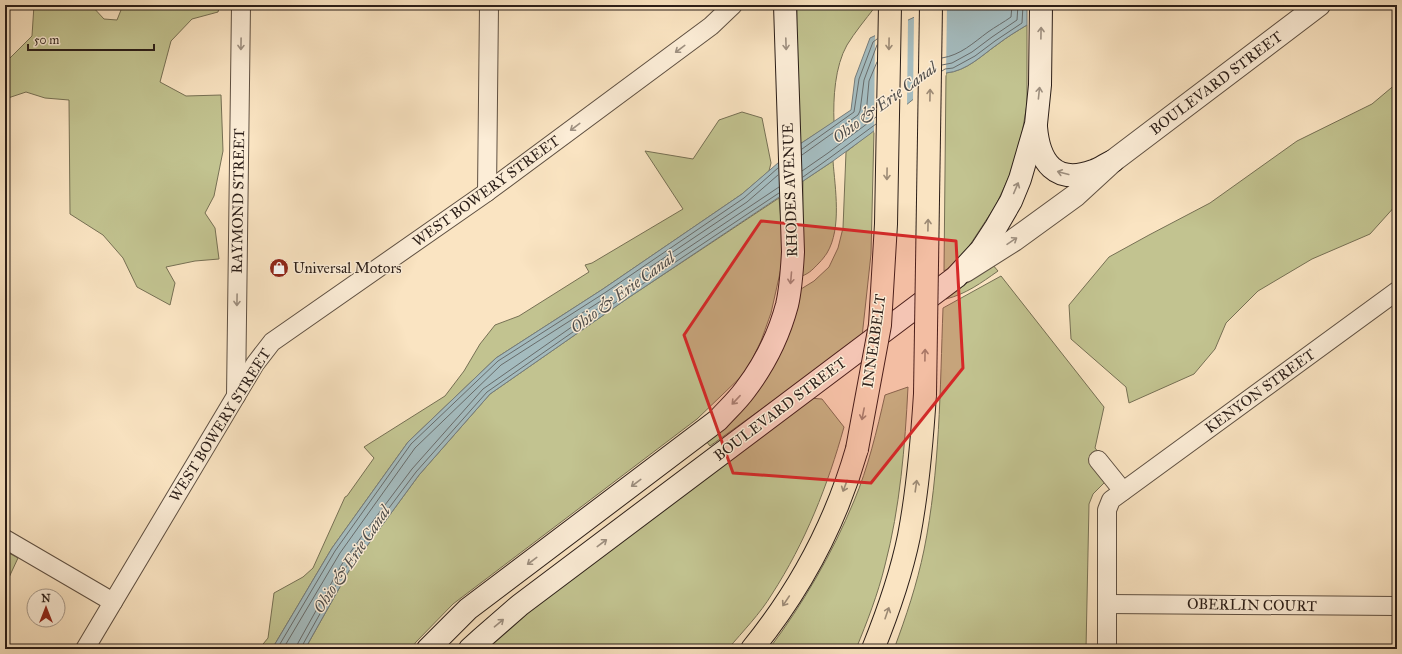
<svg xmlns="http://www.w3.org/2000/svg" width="1402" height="654" font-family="'IM FELL Great Primer',serif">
  <rect width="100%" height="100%" fill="#fae4c2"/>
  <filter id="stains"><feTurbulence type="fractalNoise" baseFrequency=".005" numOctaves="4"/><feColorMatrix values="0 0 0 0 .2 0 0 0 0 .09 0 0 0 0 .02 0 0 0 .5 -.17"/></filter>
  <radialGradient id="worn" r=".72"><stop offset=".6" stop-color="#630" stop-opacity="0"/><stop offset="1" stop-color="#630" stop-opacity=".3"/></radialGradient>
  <g fill="#c2c390" stroke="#767054">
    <polygon points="34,5 91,5 104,19 117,20 123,5 220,5 218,12 192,19 171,41 160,82 186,96 221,95 223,151 214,196 205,213 215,228 219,259 195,261 166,267 175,283 170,305 137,287 123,258 103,235 70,214 69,100 45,98 26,92 5,99 5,67 8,60 32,36"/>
    <path d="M797,5H875V7C865,20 855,32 847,45C835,66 833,98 834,122L800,144L796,50Z"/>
    <path d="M1027,25V104L1021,139L1013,168L996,205L964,254L955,264L944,271L946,73C967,71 982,55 998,44C1007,37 1017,31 1027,25Z"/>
    <polygon points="1397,83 1397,204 1370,234 1312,259 1258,291 1226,323 1215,349 1194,374 1129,403 1126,387 1071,339 1069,305 1109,257 1149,235 1210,203 1297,141 1372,104"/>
    <polygon points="742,112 762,118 771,163 769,171 742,194 603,289 496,358 408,442 332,548 272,649 259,649 268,638 274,593 303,577 313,568 345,497 347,496 374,458 364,447 445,396 464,371 480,344 495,325 519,316 589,272 585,265 592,263 683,209 645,151 693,159 719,120"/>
    <polygon points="874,130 871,254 862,337 710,446 706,441 754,397 767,373 794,314 801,289 814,281 829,267 838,248 843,228 846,152"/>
    <path d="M833,161C835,188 842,228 827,253C825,256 822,260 819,263C813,269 810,273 802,276L803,181Z"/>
    <polygon points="779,198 784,255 771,313 761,341 746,372 697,419 453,604 416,642 411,649 305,649 350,569 375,535 419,475 490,394 628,298"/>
    <path d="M992,264L998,271C981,283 966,294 946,299Z"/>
    <path d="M1001,276L1104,407L1095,448L1115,472L1093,494L1089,504L1086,649H894C906,617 917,584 924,550C940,471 940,389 943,308Z"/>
    <path d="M908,387C905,446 900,508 885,565C878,594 867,622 856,649H769C803,604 832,554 854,501C868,468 877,430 885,395Z"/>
    <path d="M809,398L822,399L844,427C828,485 805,543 772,594C760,614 743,631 728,649H482L511,622Z"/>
    <polygon points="5,551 18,558 5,586"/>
  </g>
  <path fill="#a4bbbe" stroke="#747c7c" d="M940,5H1027V25C1017,31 1007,37 998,44C982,55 967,71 946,73L870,134L833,161L628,298L490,394L419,475L375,535L350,569L305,649H272L332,548L408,442L496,358L603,289L742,194L800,144L851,110L855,78L870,38Z"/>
  <g fill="#fae4c2">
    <polygon points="935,5 947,5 946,75 913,102 914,15"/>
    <polygon points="908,18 907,107 874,133 875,34"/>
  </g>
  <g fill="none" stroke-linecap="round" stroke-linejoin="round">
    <g stroke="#686c6b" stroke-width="1">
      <path d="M942,58C961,55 973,43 988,32C995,27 1004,22 1011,17L1012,5"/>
      <polyline points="942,65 952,63 972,52 992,37 1017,20 1018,5"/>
      <polyline points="942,71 945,69 953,68 975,56 995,41 1022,23 1023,5"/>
      <polyline points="876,110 868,116 866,115 869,81 877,62"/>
      <polyline points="802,149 854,112 859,79 873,42 877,39"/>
      <polyline points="802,155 858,115 860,111 864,80 877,45"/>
      <polyline points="802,171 828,153 876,117"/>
      <polyline points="778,175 747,202 640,274 640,277 643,278 779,187"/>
      <polyline points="803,177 831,157 876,124"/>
      <polyline points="277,649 335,551 411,444 498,361 606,292 744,198 778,168"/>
      <polyline points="283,649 340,553 415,448 501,365 604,299 606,299 606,303 483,389 412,469 367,529 342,564 298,643 296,649"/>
      <polyline points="301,649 302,646 346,567 371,532 416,472 487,392 626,295 779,193"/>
    </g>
    <g stroke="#5f5042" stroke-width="20">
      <g id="minor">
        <polyline points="487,192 489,5"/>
        <polyline points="236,396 241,5"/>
        <polyline points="1098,460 1123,491"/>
        <polyline points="5,539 113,602"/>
        <polyline points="1107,604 1397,606"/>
        <polyline points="85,649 255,364 272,342 487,192 711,26 733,5"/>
        <polyline points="1107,649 1107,510 1111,500 1397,291"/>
      </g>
    </g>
    <g stroke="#5f5042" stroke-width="24">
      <polyline id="tertiary" points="965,271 1014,240 1076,195 1113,161 1319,5"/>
    </g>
    <g stroke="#2b1e18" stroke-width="24">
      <g id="secondary">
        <path d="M1036,127C1039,162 1055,185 1093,171C1100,169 1106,164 1113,161"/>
        <path d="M428,649L468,609L718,420C727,410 737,401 745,390C764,365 779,335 787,305C791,288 792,270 793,252L785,5"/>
        <polyline points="470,649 481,639 520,605 956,277 981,250 996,227 1011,201 1020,179 1036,124 1040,85 1041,5"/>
      </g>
    </g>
    <g stroke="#2b1e18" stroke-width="24">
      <g id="motorway">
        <path d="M752,649C800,590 836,522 857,449"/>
        <path d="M873,649C888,612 901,575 909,536C918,489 922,441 925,394"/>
      </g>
    </g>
    <use href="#minor" stroke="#fcedd7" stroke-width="18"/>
    <use href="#tertiary" stroke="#fcedd7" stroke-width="22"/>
    <use href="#secondary" stroke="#fcedd7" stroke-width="22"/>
    <use href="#motorway" stroke="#fae4c2" stroke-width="22"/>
    <g stroke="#2b1e18" stroke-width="24" stroke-linecap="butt">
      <g id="motorway-bridge">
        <polyline points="925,394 931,5"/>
        <polyline points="857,449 880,325 886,224 890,5"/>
      </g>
    </g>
    <use href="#motorway-bridge" stroke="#fae4c2" stroke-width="22"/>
  </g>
  <defs><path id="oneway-shaft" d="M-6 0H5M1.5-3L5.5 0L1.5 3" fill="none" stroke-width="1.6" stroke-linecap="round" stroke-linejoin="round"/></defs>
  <g stroke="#9e9081">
    <use href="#oneway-shaft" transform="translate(1041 33) rotate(-89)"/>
    <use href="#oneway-shaft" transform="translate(241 44) rotate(91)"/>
    <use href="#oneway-shaft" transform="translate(786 44) rotate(88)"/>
    <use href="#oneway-shaft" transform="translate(680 49) rotate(143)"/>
    <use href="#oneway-shaft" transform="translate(1039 93) rotate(-84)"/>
    <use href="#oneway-shaft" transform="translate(575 127) rotate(143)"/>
    <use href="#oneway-shaft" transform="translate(1063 173) rotate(-165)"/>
    <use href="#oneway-shaft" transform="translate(1016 188) rotate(-67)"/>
    <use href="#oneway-shaft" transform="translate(1012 241) rotate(-34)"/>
    <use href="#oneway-shaft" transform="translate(791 278) rotate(95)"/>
    <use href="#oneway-shaft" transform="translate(237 300) rotate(91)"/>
    <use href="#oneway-shaft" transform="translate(736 400) rotate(133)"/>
    <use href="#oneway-shaft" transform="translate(636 483) rotate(143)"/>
    <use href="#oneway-shaft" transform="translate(602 543) rotate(-37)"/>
    <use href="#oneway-shaft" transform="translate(532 561) rotate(143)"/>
    <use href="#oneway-shaft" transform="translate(499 623) rotate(-40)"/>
  </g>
  <g stroke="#9d8b76">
    <use href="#oneway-shaft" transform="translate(889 44) rotate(91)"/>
    <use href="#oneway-shaft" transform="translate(930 95) rotate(-89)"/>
    <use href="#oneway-shaft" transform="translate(887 174) rotate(91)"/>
    <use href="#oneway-shaft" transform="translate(928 225) rotate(-89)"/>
    <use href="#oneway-shaft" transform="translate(925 355) rotate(-89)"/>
    <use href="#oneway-shaft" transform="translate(863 414) rotate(101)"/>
    <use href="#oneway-shaft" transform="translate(845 486) rotate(111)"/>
    <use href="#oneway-shaft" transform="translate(916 486) rotate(-82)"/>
    <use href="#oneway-shaft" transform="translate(786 601) rotate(124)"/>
    <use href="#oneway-shaft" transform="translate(887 613) rotate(-71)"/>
  </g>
  <path fill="#d62828" fill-opacity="0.2" stroke="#d62828" stroke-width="3" stroke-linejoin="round" d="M761,221L956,241L963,368L871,483L733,473L684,335Z"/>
  <defs>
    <g id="shop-disc" transform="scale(1)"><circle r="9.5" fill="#8f2418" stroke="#fcedd7"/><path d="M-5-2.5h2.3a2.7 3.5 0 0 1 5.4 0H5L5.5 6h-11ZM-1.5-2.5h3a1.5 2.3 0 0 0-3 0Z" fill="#fff"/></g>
  </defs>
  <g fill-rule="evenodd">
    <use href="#shop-disc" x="279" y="268"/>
  </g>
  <g text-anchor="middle" stroke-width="3" stroke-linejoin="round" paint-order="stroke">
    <g font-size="15" fill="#2b1e18" stroke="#fcedd7">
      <text transform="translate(1216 83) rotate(-37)" y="5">BOULEVARD STREET</text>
      <text transform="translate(790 190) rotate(-92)" y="5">RHODES AVENUE</text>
      <text transform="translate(486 191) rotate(-36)" y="5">WEST BOWERY STREET</text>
      <text transform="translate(238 201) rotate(-89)" y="5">RAYMOND STREET</text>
      <text transform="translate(874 341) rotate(-82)" y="5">INNERBELT</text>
      <text transform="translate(1260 391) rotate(-36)" y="5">KENYON STREET</text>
      <text transform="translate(780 409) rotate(-37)" y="5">BOULEVARD STREET</text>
      <text transform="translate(220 425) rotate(-58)" y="5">WEST BOWERY STREET</text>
      <text transform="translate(1252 605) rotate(1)" y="5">OBERLIN COURT</text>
    </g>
    <g font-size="15" fill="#2b1e18" stroke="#fcedd7" text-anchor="start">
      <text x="293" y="273">Universal Motors</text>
    </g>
    <g font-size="16" font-style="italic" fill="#4f4d4a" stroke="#fcedd7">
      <text transform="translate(884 102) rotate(-36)" y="6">Ohio &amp; Erie Canal</text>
      <text transform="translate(622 292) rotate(-36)" y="6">Ohio &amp; Erie Canal</text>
      <text transform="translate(351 559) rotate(-56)" y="6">Ohio &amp; Erie Canal</text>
    </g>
  </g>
  <rect width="1402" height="654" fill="none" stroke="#fae4c2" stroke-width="20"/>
  <rect x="6" y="6" width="1390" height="642" fill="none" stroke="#2b1e18" stroke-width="2"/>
  <rect x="10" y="10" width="1382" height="634" fill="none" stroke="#2b1e18"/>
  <g transform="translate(46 608)"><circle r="19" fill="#fcedd7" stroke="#a89a8b"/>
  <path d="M0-3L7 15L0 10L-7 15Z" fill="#8f2418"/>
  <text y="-6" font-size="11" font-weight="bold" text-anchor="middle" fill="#2b1e18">N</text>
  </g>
  <path d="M28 44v6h126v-6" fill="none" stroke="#2b1e18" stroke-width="2"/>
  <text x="34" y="44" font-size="12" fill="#2b1e18" stroke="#fcedd7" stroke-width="3" paint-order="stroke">50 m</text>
  <rect width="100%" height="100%" filter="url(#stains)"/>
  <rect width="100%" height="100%" fill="url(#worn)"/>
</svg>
